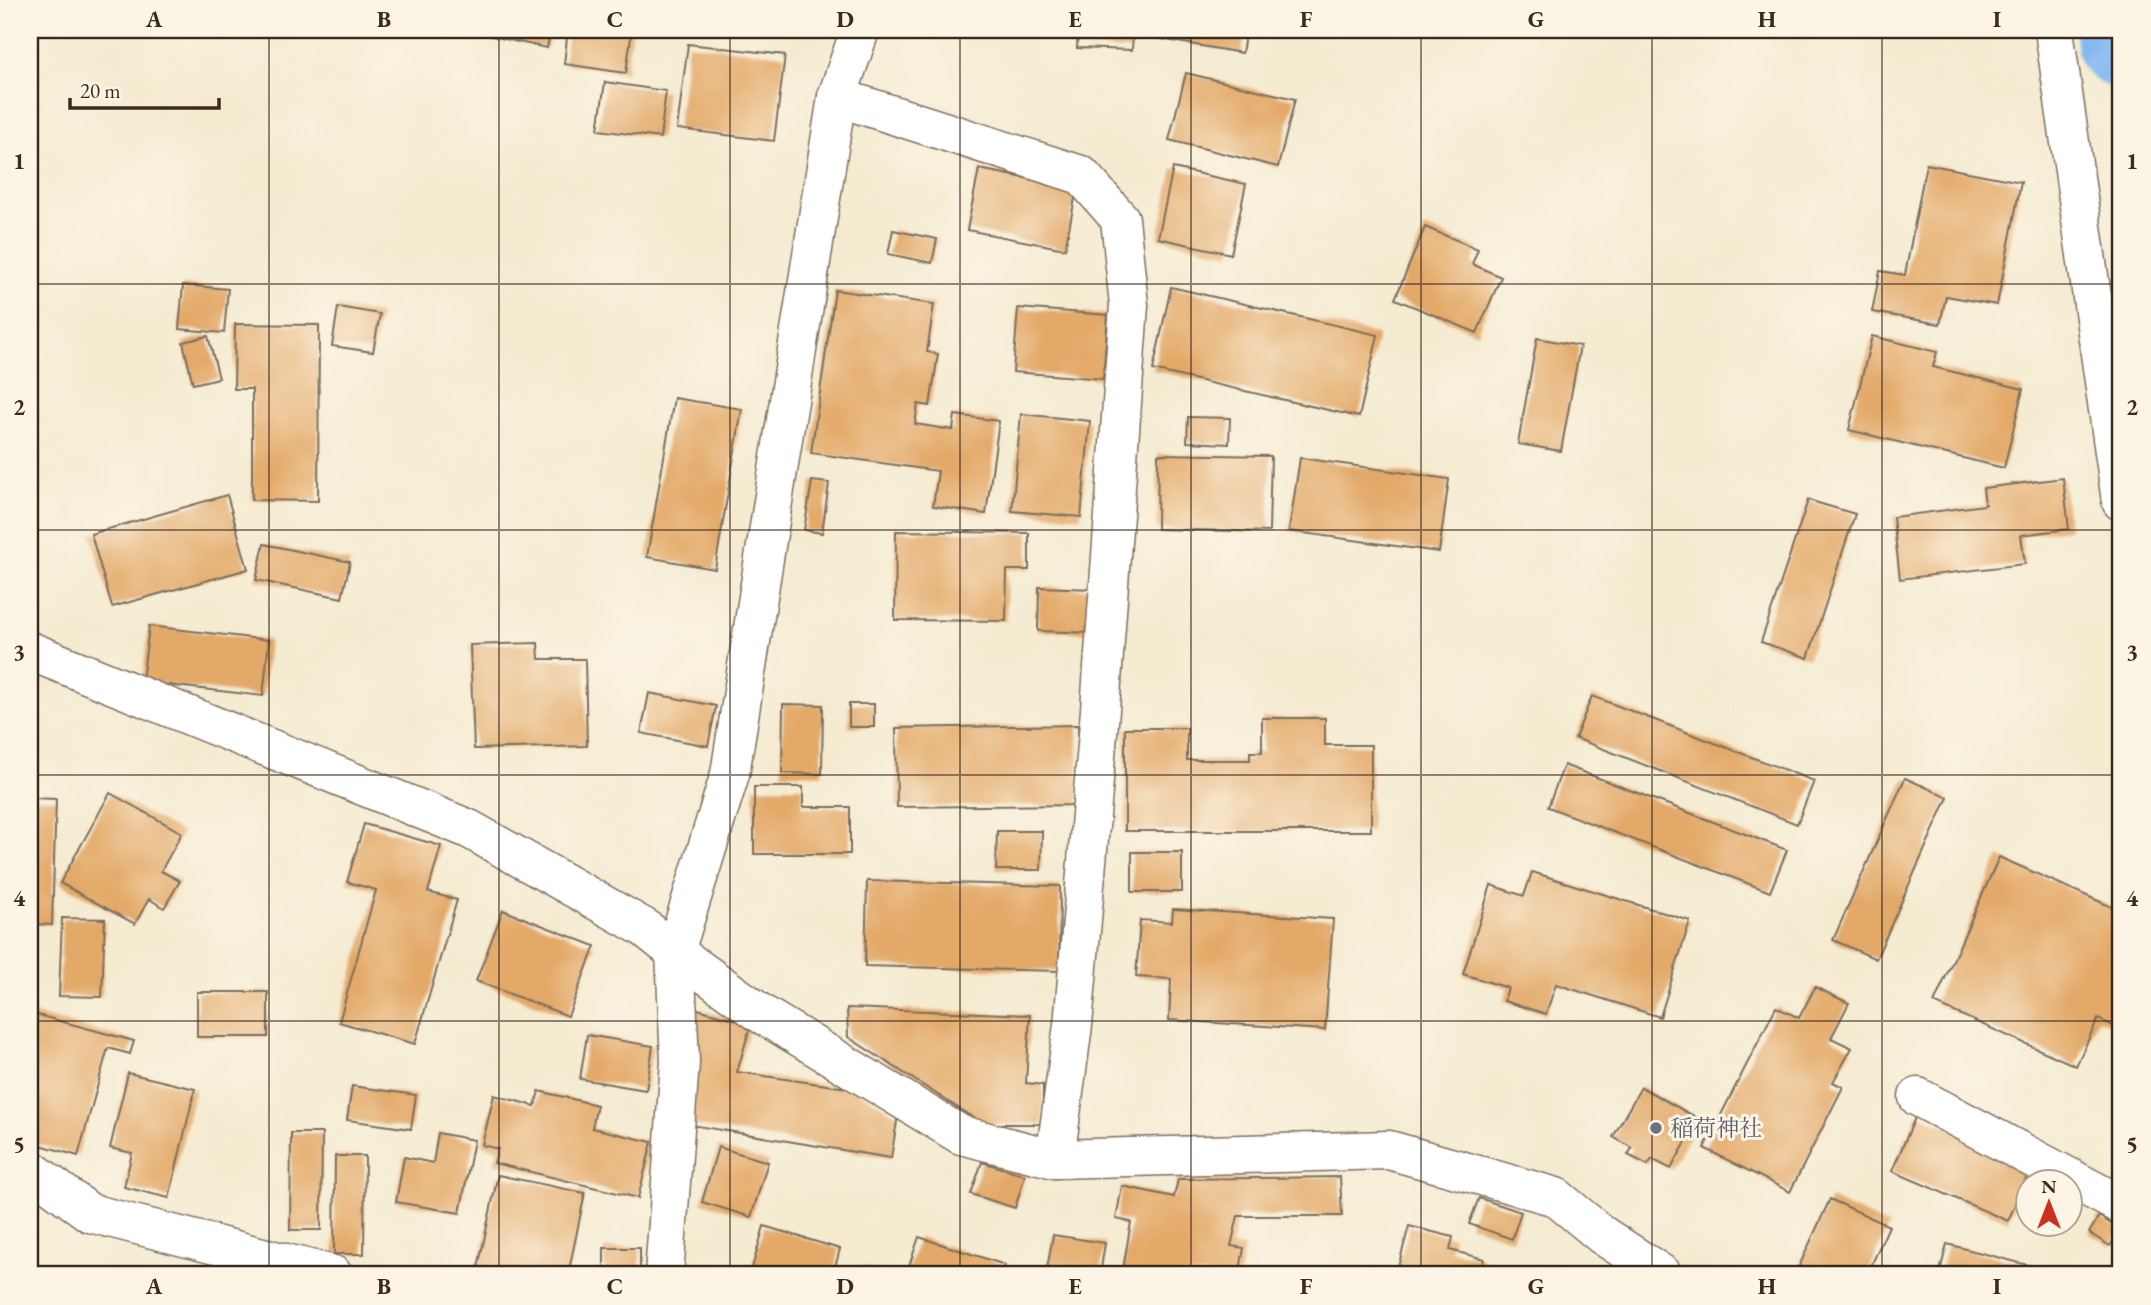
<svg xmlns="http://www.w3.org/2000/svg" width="2151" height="1305" font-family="'EB Garamond','Noto Serif JP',serif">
  <rect width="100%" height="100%" fill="#fcf5e5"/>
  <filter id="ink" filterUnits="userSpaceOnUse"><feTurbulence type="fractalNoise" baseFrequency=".0143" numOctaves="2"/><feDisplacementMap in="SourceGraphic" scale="14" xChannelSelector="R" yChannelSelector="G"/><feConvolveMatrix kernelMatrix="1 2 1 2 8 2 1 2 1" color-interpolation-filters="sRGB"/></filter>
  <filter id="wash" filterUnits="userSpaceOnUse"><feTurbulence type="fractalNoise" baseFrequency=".00686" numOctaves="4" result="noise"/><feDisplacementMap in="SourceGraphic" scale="28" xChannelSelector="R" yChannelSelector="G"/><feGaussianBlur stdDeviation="1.57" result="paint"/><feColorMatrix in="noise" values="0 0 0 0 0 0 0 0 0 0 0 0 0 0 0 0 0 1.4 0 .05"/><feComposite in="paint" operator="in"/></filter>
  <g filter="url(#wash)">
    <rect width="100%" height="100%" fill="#f4ebd1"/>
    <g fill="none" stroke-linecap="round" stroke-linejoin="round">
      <polyline stroke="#82b7f1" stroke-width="89" points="2119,30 2121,44"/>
    </g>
    <g id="blocks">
      <g fill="#e3a968">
        <polygon points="477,30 551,30 547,48 477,33"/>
        <polygon points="568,30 632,30 626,73 564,64"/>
        <polygon points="1078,30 1133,30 1132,50 1077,48"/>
        <polygon points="1163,30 1246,30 1242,53 1161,39"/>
        <polygon points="688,44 785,55 774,141 677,129"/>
        <polygon points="1186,73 1295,99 1278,167 1169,140"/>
        <polygon points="605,82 666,91 660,138 598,130"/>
        <polygon points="1926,164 2021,182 1997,305 1946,296 1940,324 1872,312 1880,271 1905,275"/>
        <polygon points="1173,168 1246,184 1231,254 1158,238"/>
        <polygon points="979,169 1077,188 1065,249 967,230"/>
        <polygon points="1425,227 1478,249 1472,264 1501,277 1477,333 1395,299"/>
        <polygon points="893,230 937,239 932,263 888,254"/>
        <polygon points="183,285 228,289 224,333 179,329"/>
        <polygon points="1171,287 1378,335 1359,417 1153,370"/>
        <polygon points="835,290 934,304 927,352 938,354 930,406 918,404 915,424 953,430 955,415 999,421 986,514 933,506 938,471 811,453"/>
        <polygon points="338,307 380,314 373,352 332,346"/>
        <polygon points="1018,308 1108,315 1103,379 1013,372"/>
        <polygon points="235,324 319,325 318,501 252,500 252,389 234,389"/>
        <polygon points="208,336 219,378 193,384 183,342"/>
        <polygon points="1872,336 1937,352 1933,367 2023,389 2004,468 1849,430"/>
        <polygon points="1537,338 1580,346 1561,451 1518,444"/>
        <polygon points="674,398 742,409 715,569 647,557"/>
        <polygon points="1021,414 1090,421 1081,517 1012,511"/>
        <polygon points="1188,417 1230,418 1229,444 1187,442"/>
        <polygon points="1158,454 1271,456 1269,532 1157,529"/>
        <polygon points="1300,458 1449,479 1439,552 1289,531"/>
        <polygon points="2063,478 2069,529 2021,535 2025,564 1900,579 1893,517 1985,505 1983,488"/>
        <polygon points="812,481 829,483 822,533 804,530"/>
        <polygon points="227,495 248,569 112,607 91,534"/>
        <polygon points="1808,500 1855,514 1808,658 1761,642"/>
        <polygon points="896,531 1029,533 1029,570 1007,570 1006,621 895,620"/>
        <polygon points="264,544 350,562 342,598 256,580"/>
        <polygon points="1039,587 1094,589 1093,633 1038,631"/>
        <polygon points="149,626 269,640 263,696 142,682"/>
        <polygon points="538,643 539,659 585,659 587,746 474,749 470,645"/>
        <polygon points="649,693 716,706 708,746 641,733"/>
        <polygon points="1592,696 1814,781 1797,824 1575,738"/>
        <polygon points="783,704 823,705 822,774 782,773"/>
        <rect x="849" y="704" width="25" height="23"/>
        <polygon points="1262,718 1325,718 1325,745 1371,745 1371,831 1125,831 1125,728 1187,728 1187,760 1250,760 1250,752 1262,752"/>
        <polygon points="1078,725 1079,805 897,807 896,728"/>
        <polygon points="1564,765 1787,850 1770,892 1548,807"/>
        <polygon points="1905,778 1948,797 1876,959 1833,940"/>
        <polygon points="754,787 803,787 803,807 850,807 850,854 754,854"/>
        <polygon points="110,793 182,833 161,871 180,881 164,908 149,899 135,924 60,883"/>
        <polygon points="30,798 56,799 52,925 30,924"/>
        <polygon points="364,824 441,846 428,892 457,900 415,1044 339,1022 376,890 347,882"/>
        <polygon points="997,831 1042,831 1041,870 996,870"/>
        <rect x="1132" y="852" width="50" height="40"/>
        <polygon points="1999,857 2121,911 2121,949 2110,974 2121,979 2121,1011 2114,1026 2098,1019 2076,1066 1934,1003"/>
        <polygon points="1532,872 1690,921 1660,1017 1556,984 1546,1014 1504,1001 1508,988 1463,974 1491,885 1524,896"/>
        <polygon points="867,881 1060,886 1059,971 865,966"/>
        <polygon points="1173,909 1333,919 1325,1030 1169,1020 1171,979 1136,977 1140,920 1172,922"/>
        <polygon points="503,910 595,946 568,1016 476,981"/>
        <polygon points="62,918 105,919 102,997 59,996"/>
        <polygon points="1815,987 1849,1003 1831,1038 1852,1048 1833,1082 1843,1087 1790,1192 1704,1148 1776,1007 1799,1018"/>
        <rect x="197" y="992" width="71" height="45"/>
        <polygon points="694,1008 751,1024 737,1072 854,1089 898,1115 891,1158 691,1125"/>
        <polygon points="847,1008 1030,1015 1026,1083 1043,1085 1043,1124 983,1124 848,1037"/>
        <polygon points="34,1014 134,1041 130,1054 108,1048 78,1156 30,1142 30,1029"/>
        <polygon points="587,1035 653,1046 646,1090 580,1079"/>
        <polygon points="128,1073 195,1089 169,1198 124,1187 132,1153 110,1148"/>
        <polygon points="352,1086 416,1095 411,1129 347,1120"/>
        <polygon points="1641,1087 1699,1119 1671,1169 1652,1159 1648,1165 1628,1155 1632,1148 1613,1137"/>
        <polygon points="539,1091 597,1105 592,1128 652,1142 638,1198 494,1163 498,1149 482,1145 494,1095 535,1106"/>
        <polygon points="1917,1113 2033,1162 2008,1221 1892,1171"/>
        <polygon points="291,1133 322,1133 321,1230 290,1230"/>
        <polygon points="438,1133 474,1140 460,1213 396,1202 404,1157 433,1163"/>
        <polygon points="718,1147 768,1162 751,1217 702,1202"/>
        <polygon points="335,1156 365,1156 364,1254 334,1254"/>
        <polygon points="982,1162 1025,1175 1015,1208 971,1194"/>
        <polygon points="498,1175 585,1193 568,1275 512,1275 478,1268"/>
        <polygon points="1340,1177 1342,1216 1238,1216 1231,1246 1244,1248 1239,1275 1122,1275 1131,1222 1116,1219 1122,1186 1174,1197 1178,1179"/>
        <polygon points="1479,1198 1521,1212 1512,1239 1469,1224"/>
        <polygon points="1830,1199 1889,1226 1867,1275 1795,1275"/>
        <polygon points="2099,1216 2120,1230 2110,1246 2089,1233"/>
        <polygon points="764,1226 840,1249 833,1275 750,1275"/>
        <polygon points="1409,1226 1453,1237 1450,1250 1484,1259 1481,1275 1396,1275"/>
        <polygon points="1053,1235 1105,1243 1100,1275 1046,1275"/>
        <polygon points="919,1237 1005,1265 1002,1275 906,1275"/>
        <polygon points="1947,1244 2062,1274 2061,1275 1939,1275"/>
        <rect x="604" y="1248" width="36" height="27"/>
        <polygon points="861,1266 883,1272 882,1275 859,1275"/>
      </g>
    </g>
  </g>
  <g filter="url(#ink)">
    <use href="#blocks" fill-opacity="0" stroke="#7c6e5d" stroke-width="2"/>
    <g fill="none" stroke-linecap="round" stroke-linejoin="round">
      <g stroke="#7c6e5d" stroke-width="41">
        <g id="minor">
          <polyline points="2054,30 2121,501"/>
          <polyline points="837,97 1081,175 1120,219 1129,305 1100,710 1073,1025 1055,1159"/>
          <polyline points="30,651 469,829 645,928 675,952 760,1013 961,1135 1055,1159 1389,1150 1556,1197 1602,1235 1663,1275"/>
          <polyline points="1918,1097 2121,1205"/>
          <polyline points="30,1169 90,1213 333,1275"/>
          <polyline points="664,1275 680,1062 675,952 730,774 837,97 860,30"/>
        </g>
      </g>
      <use href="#minor" stroke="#fff" stroke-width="38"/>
    </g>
  </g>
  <path fill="none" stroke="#3b2a1e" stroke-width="2" stroke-opacity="0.55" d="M269,30V1275M499,30V1275M730,30V1275M960,30V1275M1191,30V1275M1421,30V1275M1652,30V1275M1882,30V1275M30,284H2121M30,530H2121M30,775H2121M30,1021H2121"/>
  <circle fill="#6b7280" stroke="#fcf5e5" stroke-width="2.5" cx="1656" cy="1128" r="7"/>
  <g text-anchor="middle" stroke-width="6" stroke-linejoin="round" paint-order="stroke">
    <g font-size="23" fill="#5b616d" stroke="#fcf5e5" text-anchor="start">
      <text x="1670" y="1136">稲荷神社</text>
    </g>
  </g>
  <rect width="2151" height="1305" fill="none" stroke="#fcf5e5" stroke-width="77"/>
  <g transform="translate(2049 1203)"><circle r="33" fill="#fcf5e5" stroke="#afa495" stroke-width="2"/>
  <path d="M0-5L12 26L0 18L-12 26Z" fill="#c8321e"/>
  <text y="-10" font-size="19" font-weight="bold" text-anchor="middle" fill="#3b2a1e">N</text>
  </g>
  <path d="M70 98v10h149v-10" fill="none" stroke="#3b2a1e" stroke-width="3.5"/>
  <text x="80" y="98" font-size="21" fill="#3b2a1e" stroke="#fcf5e5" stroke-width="5" paint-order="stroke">20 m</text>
  <rect x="38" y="38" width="2074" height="1228" fill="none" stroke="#3b2a1e" stroke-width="2.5"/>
  <g font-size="23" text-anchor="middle" font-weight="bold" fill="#3b2a1e">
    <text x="154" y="27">A</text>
    <text x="384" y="27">B</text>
    <text x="615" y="27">C</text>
    <text x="845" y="27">D</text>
    <text x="1075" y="27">E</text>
    <text x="1306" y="27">F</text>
    <text x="1536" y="27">G</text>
    <text x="1767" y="27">H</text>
    <text x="1997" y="27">I</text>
    <text x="19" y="169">1</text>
    <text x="2132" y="169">1</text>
    <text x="19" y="415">2</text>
    <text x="2132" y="415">2</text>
    <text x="19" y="660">3</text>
    <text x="2132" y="660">3</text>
    <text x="19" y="906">4</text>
    <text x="2132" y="906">4</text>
    <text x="19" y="1152">5</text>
    <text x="2132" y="1152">5</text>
    <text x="154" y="1294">A</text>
    <text x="384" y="1294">B</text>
    <text x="615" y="1294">C</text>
    <text x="845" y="1294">D</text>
    <text x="1075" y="1294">E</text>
    <text x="1306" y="1294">F</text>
    <text x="1536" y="1294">G</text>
    <text x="1767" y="1294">H</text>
    <text x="1997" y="1294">I</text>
  </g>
</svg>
